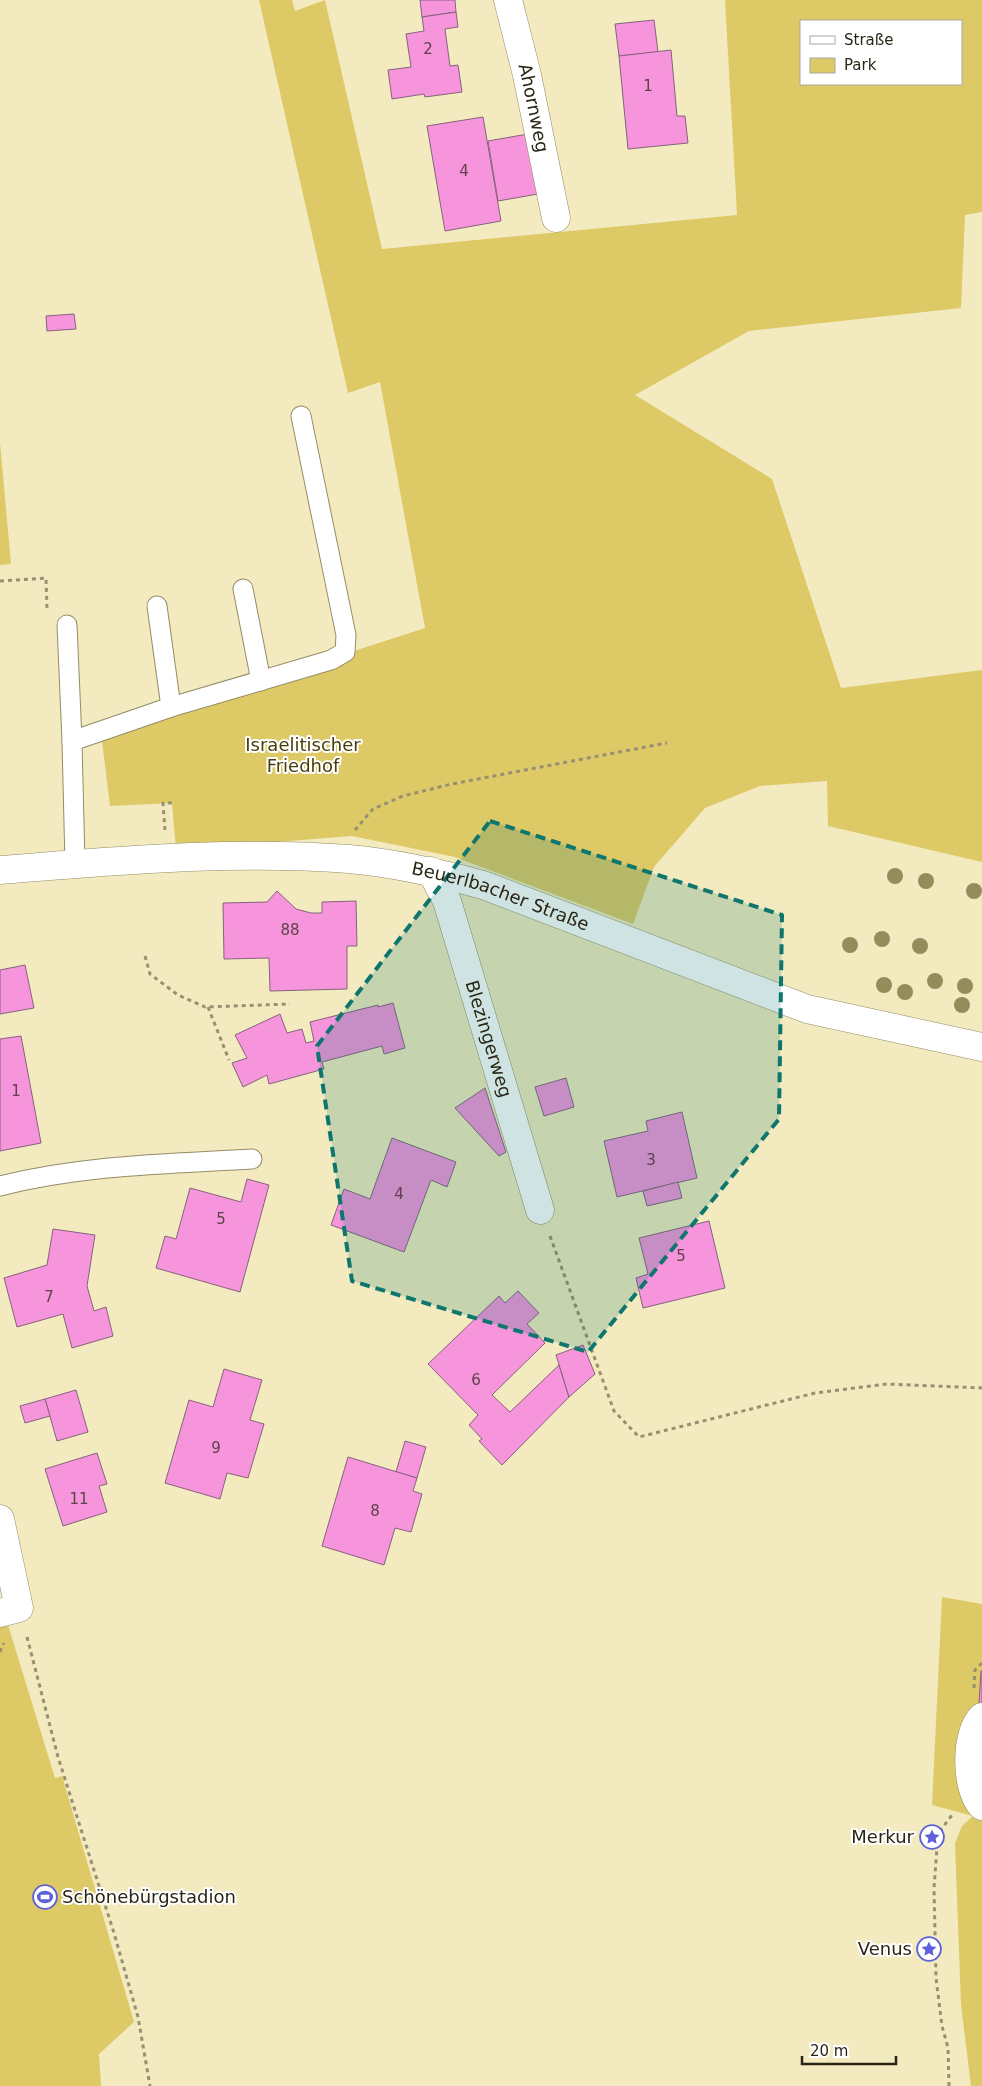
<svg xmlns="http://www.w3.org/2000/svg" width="982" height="2086" font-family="'DejaVu Sans',sans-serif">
  <rect width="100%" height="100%" fill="#f3eac0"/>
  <g fill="#dec967" fill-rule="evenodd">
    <path d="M259,0H292L295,11L325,0L382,249L737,215L725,0H982V212L965,215L961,308L749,331L635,395L772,479L841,688L982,670V862L828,826L827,781L760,786L705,808L654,867L633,924L455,857L352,836L176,850L172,803L110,806L101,733L425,628L380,382L348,393ZM801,21H961V84H801Z"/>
    <polygon points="0,443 11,564 0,565"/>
    <polygon points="942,1597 982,1604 982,2086 971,2086 961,2005 955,1843 962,1826 973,1816 932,1805"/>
    <polygon points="8,1625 55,1778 62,1776 134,2022 99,2054 101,2086 0,2086 0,1626"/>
  </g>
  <g fill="#f694dc" stroke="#85637b">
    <polygon points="420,0 455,0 456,12 422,17"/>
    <polygon points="456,12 458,27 445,29 450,66 458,65 462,92 425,97 424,94 392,99 388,70 411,67 406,34 424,31 422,17"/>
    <polygon points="654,20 658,52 619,56 615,24"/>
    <polygon points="671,50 677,116 685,116 688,143 628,149 619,56"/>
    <polygon points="483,117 501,221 445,231 427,126"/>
    <polygon points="528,134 538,194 498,201 488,141"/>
    <polygon points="74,314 76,329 47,331 46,316"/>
    <polygon points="277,891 296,909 311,913 322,913 322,902 356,901 357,946 347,946 347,989 270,991 269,958 224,959 223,903 267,902"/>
    <polygon points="25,965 34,1008 0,1014 0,970"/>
    <polygon points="393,1003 405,1048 384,1054 382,1046 322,1062 324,1069 269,1084 267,1075 243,1087 232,1063 247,1058 235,1035 280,1014 287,1033 302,1029 306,1043 314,1041 310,1022 378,1005 378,1007"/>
    <polygon points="21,1036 41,1143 0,1151 0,1039"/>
    <polygon points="566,1078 574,1107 544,1116 535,1087"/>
    <polygon points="485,1088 506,1152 499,1156 455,1108"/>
    <polygon points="682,1112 697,1178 617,1197 604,1141 648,1131 646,1121"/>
    <polygon points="392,1138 456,1162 447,1187 431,1180 404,1252 331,1225 344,1189 370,1199"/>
    <polygon points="247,1179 269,1185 240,1292 156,1268 165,1236 176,1239 190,1188 241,1202"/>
    <polygon points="678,1182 682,1198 647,1206 643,1191"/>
    <polygon points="709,1221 725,1288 643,1308 636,1278 648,1274 639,1238"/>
    <polygon points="53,1229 95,1235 87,1286 94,1311 106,1307 113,1336 72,1348 63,1314 17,1327 4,1278 47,1265"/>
    <polygon points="518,1291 539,1313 527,1324 545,1343 492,1395 510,1412 559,1365 569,1397 502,1465 479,1441 482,1439 469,1425 478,1415 428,1364 499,1296 505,1303"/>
    <polygon points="583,1345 595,1374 569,1397 556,1355"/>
    <polygon points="224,1369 262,1380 250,1420 264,1424 248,1478 227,1473 220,1499 165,1483 189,1400 213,1407"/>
    <polygon points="76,1390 88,1432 57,1441 45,1399"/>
    <polygon points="45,1399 50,1416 25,1423 20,1406"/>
    <polygon points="405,1441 426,1447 417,1478 396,1472"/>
    <polygon points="97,1453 107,1484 99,1486 107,1512 63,1526 45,1469"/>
    <polygon points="348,1457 417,1478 413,1491 422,1494 411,1532 395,1528 384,1565 322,1546"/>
    <polygon points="981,1671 982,1671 982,1704 979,1704"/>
  </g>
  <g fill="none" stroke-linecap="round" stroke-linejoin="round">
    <g stroke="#948c65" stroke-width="21">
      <g id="lane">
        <polyline points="243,589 261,681"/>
        <polyline points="157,606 171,707"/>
        <polyline points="67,625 72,741"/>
        <polyline points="75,864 72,741 171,707 331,660 345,652 346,635 301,416"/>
        <path d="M0,1186C83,1165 167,1164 252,1159"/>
      </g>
    </g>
    <g stroke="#948c65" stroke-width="29">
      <g id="street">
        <path id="s1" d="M508,0L527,75L556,218"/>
        <path id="s2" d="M0,870C116,861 233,850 349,859C394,863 439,873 483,885L807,1009L982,1047"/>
        <path id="s3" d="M431,871L447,901L540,1210"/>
        <polyline points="0,1519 19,1608 0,1613"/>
        <path d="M982,1717C965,1733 965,1789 982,1806"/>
      </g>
    </g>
    <g stroke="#979072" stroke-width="3" stroke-dasharray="4 4" stroke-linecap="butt">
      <polyline points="0,581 46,578 47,609"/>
      <polyline points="165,830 163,803 172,803"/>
      <polyline points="355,830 373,809 403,796 452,784 667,743"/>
      <polyline points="145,956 150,974 178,995 205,1007 290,1004"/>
      <polyline points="208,1007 229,1060"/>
      <polyline points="550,1236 614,1411 639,1437 815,1393 887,1384 982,1388"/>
      <polyline points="27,1637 58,1757 114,1933 138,2017 150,2086"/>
      <polyline points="0,1652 4,1643"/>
      <polyline points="974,1688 975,1670 982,1663"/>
      <polyline points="949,2086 948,2048 942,2026 936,1978 934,1888 937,1847 940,1831 952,1815"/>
    </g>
    <use href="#lane" stroke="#fff" stroke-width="19"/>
    <use href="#street" stroke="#fff" stroke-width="28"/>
  </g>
  <g fill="#968c5b">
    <circle cx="895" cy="876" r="8"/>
    <circle cx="926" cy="881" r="8"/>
    <circle cx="974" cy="891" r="8"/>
    <circle cx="882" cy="939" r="8"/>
    <circle cx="850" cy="945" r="8"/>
    <circle cx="920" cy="946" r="8"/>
    <circle cx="935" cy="981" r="8"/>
    <circle cx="884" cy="985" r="8"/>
    <circle cx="965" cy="986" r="8"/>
    <circle cx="905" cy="992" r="8"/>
    <circle cx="962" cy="1005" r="8"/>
  </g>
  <path fill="#0f766e" fill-opacity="0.2" stroke="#0f766e" stroke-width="4" stroke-dasharray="10 6" stroke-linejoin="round" d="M490,821L782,915L779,1119L588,1352L352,1281L317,1046Z"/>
  <defs>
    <g id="sight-ring" transform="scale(1.25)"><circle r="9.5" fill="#fff" stroke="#5e62da" stroke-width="1.5"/><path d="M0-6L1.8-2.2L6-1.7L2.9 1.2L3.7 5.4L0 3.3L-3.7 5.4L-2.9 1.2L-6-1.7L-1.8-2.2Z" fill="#5e62da"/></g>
    <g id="stadium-ring" transform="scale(1.25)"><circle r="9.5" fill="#fff" stroke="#5e62da" stroke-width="1.5"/><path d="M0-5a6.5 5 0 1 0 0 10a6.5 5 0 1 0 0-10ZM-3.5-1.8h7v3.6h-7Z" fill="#5e62da"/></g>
  </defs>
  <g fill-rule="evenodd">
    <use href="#sight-ring" x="932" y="1837"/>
    <use href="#stadium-ring" x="45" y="1897"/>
    <use href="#sight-ring" x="929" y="1949"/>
  </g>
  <g text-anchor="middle" stroke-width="4" stroke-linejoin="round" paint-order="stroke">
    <g font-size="15" fill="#5d4248">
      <text x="428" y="54">2</text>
      <text x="648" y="91">1</text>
      <text x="464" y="176">4</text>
      <text x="290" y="935">88</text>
      <text x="16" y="1096">1</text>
      <text x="651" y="1165">3</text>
      <text x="399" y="1199">4</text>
      <text x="221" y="1224">5</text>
      <text x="681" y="1261">5</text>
      <text x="49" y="1302">7</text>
      <text x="476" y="1385">6</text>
      <text x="216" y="1453">9</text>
      <text x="79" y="1504">11</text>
      <text x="375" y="1516">8</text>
    </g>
    <g font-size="18" fill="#2a2616" stroke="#fff">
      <text dy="6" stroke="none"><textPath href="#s1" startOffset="111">Ahornweg</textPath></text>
      <text dy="6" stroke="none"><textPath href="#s2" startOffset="506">Beuerlbacher Straße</textPath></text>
      <text dy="6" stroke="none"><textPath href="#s3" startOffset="178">Blezingerweg</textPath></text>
    </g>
    <g font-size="18" fill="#493f08" stroke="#fff">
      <text x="303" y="751">Israelitischer<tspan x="303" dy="21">Friedhof</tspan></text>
    </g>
    <g font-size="18" fill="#2a2616" stroke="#fff" text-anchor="end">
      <text x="914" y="1843">Merkur</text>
      <text x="62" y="1903" text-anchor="start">Schönebürgstadion</text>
      <text x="912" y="1955">Venus</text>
    </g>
  </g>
  <rect x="800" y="20" width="162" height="65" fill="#ffffff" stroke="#aaa8a2"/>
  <rect x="810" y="36" width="25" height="8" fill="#ffffff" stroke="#aaa8a2"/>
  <text x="844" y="45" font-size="15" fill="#2a2616">Straße</text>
  <rect x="810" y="58" width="25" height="15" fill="#dec967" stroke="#aaa8a2"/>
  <text x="844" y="70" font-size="15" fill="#2a2616">Park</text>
  <path d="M802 2056v8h94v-8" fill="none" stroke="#2a2616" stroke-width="2.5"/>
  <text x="810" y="2056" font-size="15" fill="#2a2616" stroke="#ffffff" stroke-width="4" paint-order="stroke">20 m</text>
</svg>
